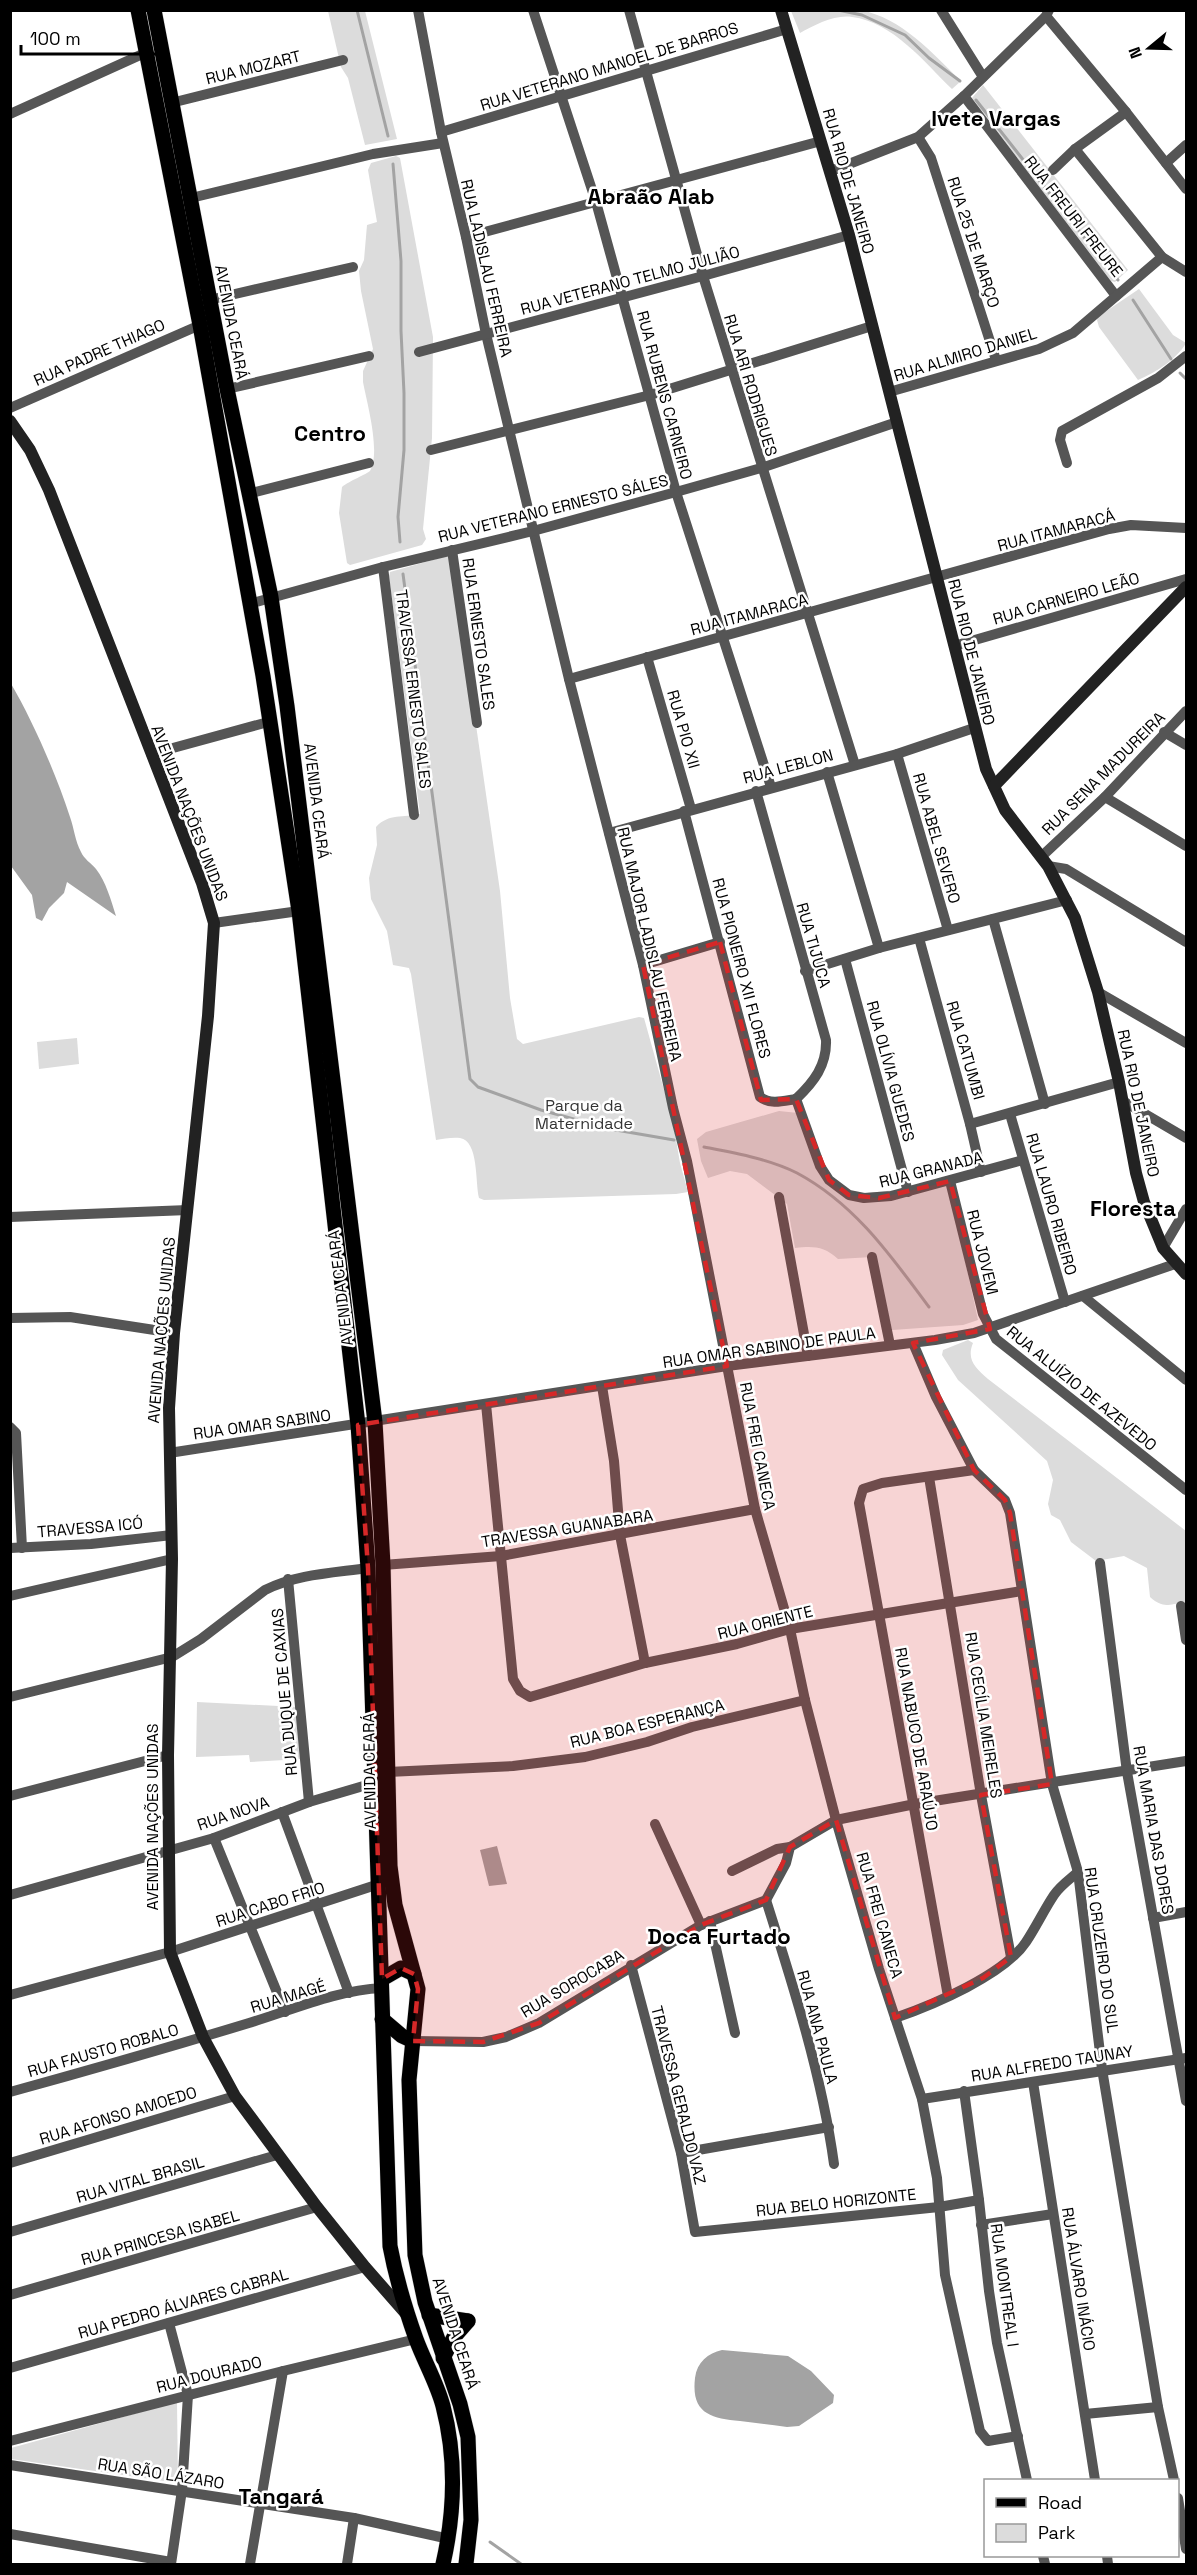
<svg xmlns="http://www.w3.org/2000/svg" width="1197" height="2575" font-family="'Space Grotesk',sans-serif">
  <rect width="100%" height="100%" fill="#fff"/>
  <g fill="#dcdcdc">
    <polygon points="328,11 365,11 397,139 365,145 348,78 341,67"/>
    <path d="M791,11C813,10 839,7 860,10C902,18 932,53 961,81L952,89C925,63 893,22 852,17C836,14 814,25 800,33Z"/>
    <polygon points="983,85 1128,270 1115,282 1111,281 972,98"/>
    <path d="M396,156L400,158L433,337L432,438L423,529L426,539L422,545L350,565L347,563L339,513L342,487C349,481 367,474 370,471C381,452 367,403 363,382V371L373,349L361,291L359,271L364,260L367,225L377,222L368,170L371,163Z"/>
    <path d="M1139,289L1173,335L1186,343C1177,359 1155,373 1138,380L1099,327L1097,320L1099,316Z"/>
    <path d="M447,556L452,559L500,891L510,998L517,1039L523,1044L639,1017L644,1018L673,1122L680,1163L688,1192L676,1194L484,1200L479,1198C475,1182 479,1141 460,1138C452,1137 443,1139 436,1140L411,974L409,968L393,965L387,931L371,899L369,878L377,845L376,827C389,813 403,818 420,814L389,576L390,572Z"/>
    <polygon points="77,1038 79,1064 39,1069 37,1042"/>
    <path d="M779,1111L798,1113L815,1154L847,1195L945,1185L949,1187L978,1320L963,1325L892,1330L875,1260L872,1257L838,1259C824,1246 813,1246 795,1248L787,1204L747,1174L730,1171L708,1178L701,1161L697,1139L706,1132Z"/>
    <path d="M968,1340L973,1343C966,1360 976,1368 988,1379L1186,1531V1603C1170,1602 1166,1611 1150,1597L1147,1568L1124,1556L1096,1561L1071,1542L1060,1520L1051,1515L1048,1504L1053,1480L1047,1461L958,1380L942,1355L943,1350Z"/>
    <polygon points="197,1702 298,1707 302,1759 250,1762 249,1755 196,1757"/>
    <polygon points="177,2402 178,2483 11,2459 11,2448"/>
  </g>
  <g fill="#a3a3a3">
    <path d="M10,682C33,721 56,774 70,817C74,828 75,841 81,852C84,859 91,863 96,869C106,882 111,900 116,916L67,882L64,893L49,908L42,921L36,918L32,895L11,866Z"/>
    <polygon points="497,1846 507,1884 489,1886 480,1850"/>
    <path d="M722,2350L788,2356L811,2371L834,2395L833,2403L799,2426L787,2427C771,2425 756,2423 740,2421C710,2418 691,2413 695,2378C697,2362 708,2353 722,2350Z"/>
  </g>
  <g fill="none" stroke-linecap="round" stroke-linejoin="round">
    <g stroke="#a3a3a3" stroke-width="3">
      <polyline points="357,10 388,136"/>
      <polyline points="838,10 862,15 905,35 929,58 960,81"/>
      <polyline points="976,100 1118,280"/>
      <polyline points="393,164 401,261 401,331 404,393 404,450 398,517 400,542"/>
      <polyline points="1133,300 1171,359"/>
      <polyline points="1180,373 1186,379"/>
      <polyline points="403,574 470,1079 478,1087 541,1110 610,1129 674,1140"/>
      <path d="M704,1147C735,1153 769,1159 797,1173C855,1204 891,1256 929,1307"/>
      <polyline points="490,2542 521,2564"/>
    </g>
    <g stroke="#dbdbdb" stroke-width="16">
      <g id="primary">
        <path d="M138,10L200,325L263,676L299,911L358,1425L368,1568L390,2246C396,2278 405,2308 416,2339C424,2361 437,2383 443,2406C457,2460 455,2511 443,2564"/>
        <polyline points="154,10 227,389 271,597 287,706 375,1422 383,1565 390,1866 395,1905 418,1989 409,2080 415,2255 425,2302 460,2404 468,2437 471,2520 466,2564"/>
        <polyline points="382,1979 401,1968 414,1974"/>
        <polyline points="382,2019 402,2036 413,2041"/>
        <polyline points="429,2315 468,2321"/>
        <polyline points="443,2358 454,2337 468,2321"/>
      </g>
    </g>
    <g stroke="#555" stroke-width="10">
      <polyline points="418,10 441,132 466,237 486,334 569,679 643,965 673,1108 687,1161 755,1509 790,1629 805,1700 836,1820 879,1969 922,2099 937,2178 945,2275 980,2431 988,2441 1018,2436"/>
      <polyline points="533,10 596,202 676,492 771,787"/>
      <polyline points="629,10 703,276 855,765"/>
      <polyline points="941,10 983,77"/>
      <polyline points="1046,16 1126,112 1186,189"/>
      <polyline points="964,96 1116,296"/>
      <polyline points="171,103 343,60"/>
      <polyline points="10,114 147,52"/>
      <polyline points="441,132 787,29"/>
      <polyline points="918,137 931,158 996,360"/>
      <polyline points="1075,149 1162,257 1186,272"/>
      <polyline points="1166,163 1186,145"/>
      <polyline points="1053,170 1075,149 1126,112"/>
      <polyline points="831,171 918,137 964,96 1046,16 1049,10"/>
      <polyline points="191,198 373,154 443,143"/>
      <polyline points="466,237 821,141"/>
      <polyline points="209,300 353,267"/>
      <polyline points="419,352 703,276 849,235"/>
      <polyline points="227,389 369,356"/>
      <polyline points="889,392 1039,349 1073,333 1162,257"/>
      <polyline points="10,408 200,325"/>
      <polyline points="431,450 650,395 872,326"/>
      <polyline points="1067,463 1060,440 1062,431 1158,378 1186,356"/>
      <polyline points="248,494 369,463"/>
      <polyline points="452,550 477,723"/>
      <polyline points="383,567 414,815"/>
      <polyline points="249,604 383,567 533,531 676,492 761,468 897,422"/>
      <polyline points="954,646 1186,579"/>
      <polyline points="647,657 691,809"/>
      <polyline points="569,679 1109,529 1131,525 1186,528"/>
      <polyline points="1164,732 1186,745"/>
      <polyline points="151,754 268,722"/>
      <polyline points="897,754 948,930"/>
      <polyline points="827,772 879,948"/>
      <path d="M756,791L826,1040C827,1065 814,1082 796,1099"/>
      <polyline points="1105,797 1186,846"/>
      <path d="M684,811L760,1097C771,1105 783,1101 796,1099"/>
      <polyline points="609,833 897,754 974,728"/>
      <polyline points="1042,856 1105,797 1186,711"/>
      <polyline points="1048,866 1066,869 1186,942"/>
      <polyline points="993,919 1045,1104"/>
      <polyline points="214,923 299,911"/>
      <polyline points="919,938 970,1124 981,1172"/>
      <polyline points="845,959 908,1192"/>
      <polyline points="643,965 720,942"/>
      <polyline points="805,971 879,948 1067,900"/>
      <polyline points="1098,992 1186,1043"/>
      <polyline points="796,1099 820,1166 829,1180 849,1195 864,1198 891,1196 1023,1160"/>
      <polyline points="1123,1101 1186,1138"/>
      <polyline points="1010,1114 1065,1302"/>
      <polyline points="970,1124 1119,1082"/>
      <polyline points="950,1181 983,1314 996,1339 1186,1490"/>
      <polyline points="779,1197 808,1356"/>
      <polyline points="10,1217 188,1210"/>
      <polyline points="1163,1248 1186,1209"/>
      <polyline points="872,1257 890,1345"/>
      <polyline points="1083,1296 1186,1380"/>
      <polyline points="10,1318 70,1317 174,1333"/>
      <polyline points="913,1343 936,1397 974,1470 1005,1500 1010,1513 1052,1784 1078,1872 1102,2069 1158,2407 1174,2480"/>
      <polyline points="602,1386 614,1461 620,1535 645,1663"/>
      <polyline points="486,1404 513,1679 520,1691 530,1697 645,1663 737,1644 790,1629 1022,1591"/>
      <polyline points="10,1427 16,1433 22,1548"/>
      <polyline points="169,1453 727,1366 935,1340 974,1333 1175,1264"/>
      <polyline points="929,1477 981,1795 1011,1957"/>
      <polyline points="10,1548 91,1544 172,1535"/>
      <polyline points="1100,1563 1127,1772 1186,2101"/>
      <polyline points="383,1565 501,1556 755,1509"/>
      <polyline points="288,1579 309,1802"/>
      <polyline points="10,1596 172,1559"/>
      <polyline points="1181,1606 1186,1640"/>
      <path d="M10,1697L172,1657L201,1639L265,1590C297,1574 333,1573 368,1568"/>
      <polyline points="388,1772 513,1766 585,1757 647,1742 692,1727 805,1700"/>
      <polyline points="10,1796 168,1755"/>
      <polyline points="282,1812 349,1993"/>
      <polyline points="655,1824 701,1925"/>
      <polyline points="214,1838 285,2012"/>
      <polyline points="732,1871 777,1849 790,1847"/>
      <polyline points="10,1895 214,1838 309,1802 377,1782"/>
      <path d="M766,1900C793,1985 822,2076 834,2164"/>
      <polyline points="1153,1918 1186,1912"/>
      <polyline points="710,1921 735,2033"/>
      <polyline points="631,1965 681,2153 695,2232 939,2207 979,2200"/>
      <polyline points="10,1995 170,1952 379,1884"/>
      <polyline points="948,1996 859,1503 863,1489 882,1483 974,1470"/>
      <path d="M895,2018C933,2005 1004,1975 1026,1942C1036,1927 1044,1910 1054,1895C1060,1886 1070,1879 1078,1872"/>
      <polyline points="413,2041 483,2042 506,2037 539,2023 701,1925 766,1900 786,1863 790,1847 836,1820 915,1804 1186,1761"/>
      <polyline points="1033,2082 1095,2480"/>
      <polyline points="964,2091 979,2200 989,2291 997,2343 1027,2480"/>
      <path d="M10,2092C90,2070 170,2047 249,2023C292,2010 337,1990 382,1988"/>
      <polyline points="922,2099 1186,2058"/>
      <polyline points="681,2153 829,2127"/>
      <polyline points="10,2163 235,2096"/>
      <polyline points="981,2225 1053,2214"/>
      <polyline points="10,2232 277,2155"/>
      <polyline points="10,2295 317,2207"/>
      <polyline points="169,2323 188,2395 182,2490 171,2564"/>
      <polyline points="10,2368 365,2267"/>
      <polyline points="1085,2414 1158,2407"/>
      <polyline points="10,2441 283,2371 416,2339"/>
      <polyline points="10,2465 354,2518 449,2539"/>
      <polyline points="1178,2498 1186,2549"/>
      <polyline points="10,2534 171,2562"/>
      <polyline points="1043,2556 1045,2564"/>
      <polyline points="1107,2556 1108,2564"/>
      <polyline points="250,2564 283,2371"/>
      <polyline points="347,2564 354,2518"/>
    </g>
    <g stroke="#222" stroke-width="12">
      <polyline points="781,10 849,235 986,769 1005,810 1048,866 1075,918 1098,992 1119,1082 1136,1173 1144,1202 1163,1248 1186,1274"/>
      <polyline points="10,421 30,450 49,490 202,883 214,923 208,1016 174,1333 169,1408 172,1559 168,1755 170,1952 203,2037 235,2096 317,2207 365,2267 408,2316"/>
      <polyline points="994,786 1186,587"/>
    </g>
    <use href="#primary" stroke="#000" stroke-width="15"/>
  </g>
  <path fill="#d62828" fill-opacity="0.2" stroke="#d62828" stroke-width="4.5" stroke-dasharray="12 8" stroke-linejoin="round" d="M720,942L761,1100L796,1099L829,1180L849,1195L879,1198L950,1181L990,1329L913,1343L974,1470L1005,1500L1010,1513L1052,1784L981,1795L1011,1957L983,1978L895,2018L836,1820L790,1847L766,1900L701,1925L539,2023L483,2042L413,2041L418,1989L414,1974L401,1968L382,1979L368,1568L358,1425L727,1366L643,965Z"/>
  <g text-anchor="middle" stroke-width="5" stroke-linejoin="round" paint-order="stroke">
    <g font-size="16" fill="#000" stroke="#fff">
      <text transform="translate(609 66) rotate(-17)" y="6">RUA VETERANO MANOEL DE BARROS</text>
      <text transform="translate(253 67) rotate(-14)" y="6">RUA MOZART</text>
      <text transform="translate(849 181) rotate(74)" y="6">RUA RIO DE JANEIRO</text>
      <text transform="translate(1074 216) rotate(52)" y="6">RUA FREURI FREURE</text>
      <text transform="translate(974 242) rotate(72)" y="6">RUA 25 DE MARÇO</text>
      <text transform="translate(487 268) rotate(77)" y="6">RUA LADISLAU FERREIRA</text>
      <text transform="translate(630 280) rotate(-15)" y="6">RUA VETERANO TELMO JULIÃO</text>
      <text transform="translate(232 322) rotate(79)" y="6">AVENIDA CEARÁ</text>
      <text transform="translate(99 352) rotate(-24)" y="6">RUA PADRE THIAGO</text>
      <text transform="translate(965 354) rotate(-17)" y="6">RUA ALMIRO DANIEL</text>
      <text transform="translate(751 385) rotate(73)" y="6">RUA ARI RODRIGUES</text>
      <text transform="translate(665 395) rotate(75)" y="6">RUA RUBENS CARNEIRO</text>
      <text transform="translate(553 508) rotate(-14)" y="6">RUA VETERANO ERNESTO SÁLES</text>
      <text transform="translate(1056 530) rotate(-15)" y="6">RUA ITAMARACÁ</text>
      <text transform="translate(1066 598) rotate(-16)" y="6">RUA CARNEIRO LEÃO</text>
      <text transform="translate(749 614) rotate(-15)" y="6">RUA ITAMARACA</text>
      <text transform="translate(479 634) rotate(82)" y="6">RUA ERNESTO SALES</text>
      <text transform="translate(972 652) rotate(76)" y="6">RUA RIO DE JANEIRO</text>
      <text transform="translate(414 689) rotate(83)" y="6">TRAVESSA ERNESTO SALES</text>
      <text transform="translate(684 729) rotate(74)" y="6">RUA PIO XII</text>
      <text transform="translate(788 766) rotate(-15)" y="6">RUA LEBLON</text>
      <text transform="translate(1103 773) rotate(-45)" y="6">RUA SENA MADUREIRA</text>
      <text transform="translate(317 801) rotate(83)" y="6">AVENIDA CEARÁ</text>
      <text transform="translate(190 813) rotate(69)" y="6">AVENIDA NAÇÕES UNIDAS</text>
      <text transform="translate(937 838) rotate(74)" y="6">RUA ABEL SEVERO</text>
      <text transform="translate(650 944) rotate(77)" y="6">RUA MAJOR LADISLAU FERREIRA</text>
      <text transform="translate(814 945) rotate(74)" y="6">RUA TIJUCA</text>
      <text transform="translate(742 968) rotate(75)" y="6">RUA PIONEIRO XII FLORES</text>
      <text transform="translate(966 1050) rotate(74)" y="6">RUA CATUMBI</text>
      <text transform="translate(891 1071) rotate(75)" y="6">RUA OLÍVIA GUEDES</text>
      <text transform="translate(1139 1103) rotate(78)" y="6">RUA RIO DE JANEIRO</text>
      <text transform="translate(931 1169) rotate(-14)" y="6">RUA GRANADA</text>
      <text transform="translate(1052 1204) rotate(74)" y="6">RUA LAURO RIBEIRO</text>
      <text transform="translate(983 1252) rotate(76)" y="6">RUA JOVEM</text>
      <text transform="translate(340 1288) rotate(-97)" y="6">AVENIDA CEARÁ</text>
      <text transform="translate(161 1330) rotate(-85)" y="6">AVENIDA NAÇÕES UNIDAS</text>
      <text transform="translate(769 1347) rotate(-8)" y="6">RUA OMAR SABINO DE PAULA</text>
      <text transform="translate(1082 1388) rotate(39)" y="6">RUA ALUÍZIO DE AZEVEDO</text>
      <text transform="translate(262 1424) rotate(-8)" y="6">RUA OMAR SABINO</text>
      <text transform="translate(758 1446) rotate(79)" y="6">RUA FREI CANECA</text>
      <text transform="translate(90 1527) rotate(-5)" y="6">TRAVESSA ICÓ</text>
      <text transform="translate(567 1528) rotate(-9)" y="6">TRAVESSA GUANABARA</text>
      <text transform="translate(765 1622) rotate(-14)" y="6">RUA ORIENTE</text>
      <text transform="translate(284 1692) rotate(-95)" y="6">RUA DUQUE DE CAXIAS</text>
      <text transform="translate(984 1715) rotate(81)" y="6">RUA CECÍLIA MEIRELES</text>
      <text transform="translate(647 1723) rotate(-14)" y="6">RUA BOA ESPERANÇA</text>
      <text transform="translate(917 1739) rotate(80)" y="6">RUA NABUCO DE ARAÚJO</text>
      <text transform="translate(369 1771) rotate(-91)" y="6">AVENIDA CEARÁ</text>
      <text transform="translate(233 1813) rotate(-19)" y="6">RUA NOVA</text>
      <text transform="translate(152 1817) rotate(-90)" y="6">AVENIDA NAÇÕES UNIDAS</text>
      <text transform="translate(1154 1830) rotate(80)" y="6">RUA MARIA DAS DORES</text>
      <text transform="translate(270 1904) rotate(-18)" y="6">RUA CABO FRIO</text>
      <text transform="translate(880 1915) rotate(74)" y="6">RUA FREI CANECA</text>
      <text transform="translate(1102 1950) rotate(82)" y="6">RUA CRUZEIRO DO SUL</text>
      <text transform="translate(572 1983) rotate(-31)" y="6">RUA SOROCABA</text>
      <text transform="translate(288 1996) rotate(-17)" y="6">RUA MAGÉ</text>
      <text transform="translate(818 2027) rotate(75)" y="6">RUA ANA PAULA</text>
      <text transform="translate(103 2050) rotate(-16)" y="6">RUA FAUSTO ROBALO</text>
      <text transform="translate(1052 2063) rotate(-9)" y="6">RUA ALFREDO TAUNAY</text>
      <text transform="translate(679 2095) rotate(76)" y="6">TRAVESSA GERALDO VAZ</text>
      <text transform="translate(118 2115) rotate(-17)" y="6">RUA AFONSO AMOEDO</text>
      <text transform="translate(140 2179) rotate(-16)" y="6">RUA VITAL BRASIL</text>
      <text transform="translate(836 2202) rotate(-6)" y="6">RUA BELO HORIZONTE</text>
      <text transform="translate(160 2237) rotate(-16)" y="6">RUA PRINCESA ISABEL</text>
      <text transform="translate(1079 2279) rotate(81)" y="6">RUA ÁLVARO INÁCIO</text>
      <text transform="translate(1005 2285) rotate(82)" y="6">RUA MONTREAL I</text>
      <text transform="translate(183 2303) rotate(-16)" y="6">RUA PEDRO ÁLVARES CABRAL</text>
      <text transform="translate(456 2333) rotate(72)" y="6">AVENIDA CEARÁ</text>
      <text transform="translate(209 2374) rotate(-14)" y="6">RUA DOURADO</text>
      <text transform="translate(161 2473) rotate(9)" y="6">RUA SÃO LÁZARO</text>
    </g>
    <g font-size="16" fill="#333" stroke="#fff">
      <text x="584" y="1111">Parque da<tspan x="584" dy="18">Maternidade</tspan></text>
    </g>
    <g font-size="22" font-weight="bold" fill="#000" stroke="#fff">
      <text x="996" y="126">Ivete Vargas</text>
      <text x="651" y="204">Abraão Alab</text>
      <text x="330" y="441">Centro</text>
      <text x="1133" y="1216">Floresta</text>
      <text x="719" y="1944">Doca Furtado</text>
      <text x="281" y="2504">Tangará</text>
    </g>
  </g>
  <rect width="1197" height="2575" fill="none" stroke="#000000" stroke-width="24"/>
  <rect x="984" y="2479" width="195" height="78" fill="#ffffff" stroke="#999999" stroke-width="1.5"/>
  <rect x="996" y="2498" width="30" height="9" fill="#000000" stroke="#999999" stroke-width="1.5"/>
  <text x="1038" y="2509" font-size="18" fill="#000000">Road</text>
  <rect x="996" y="2524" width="30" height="18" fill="#dcdcdc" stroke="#999999" stroke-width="1.5"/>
  <text x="1038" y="2539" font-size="18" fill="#000000">Park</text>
  <g transform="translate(1149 48) rotate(251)" stroke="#ffffff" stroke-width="4.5" paint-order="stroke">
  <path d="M0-4.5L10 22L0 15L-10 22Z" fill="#000000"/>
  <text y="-9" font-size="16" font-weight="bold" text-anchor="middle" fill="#000000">N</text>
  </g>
  <path d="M21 45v9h140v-9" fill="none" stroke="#000000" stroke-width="3"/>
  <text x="30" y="45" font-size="18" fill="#000000" stroke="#ffffff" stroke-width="4.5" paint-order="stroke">100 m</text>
</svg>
